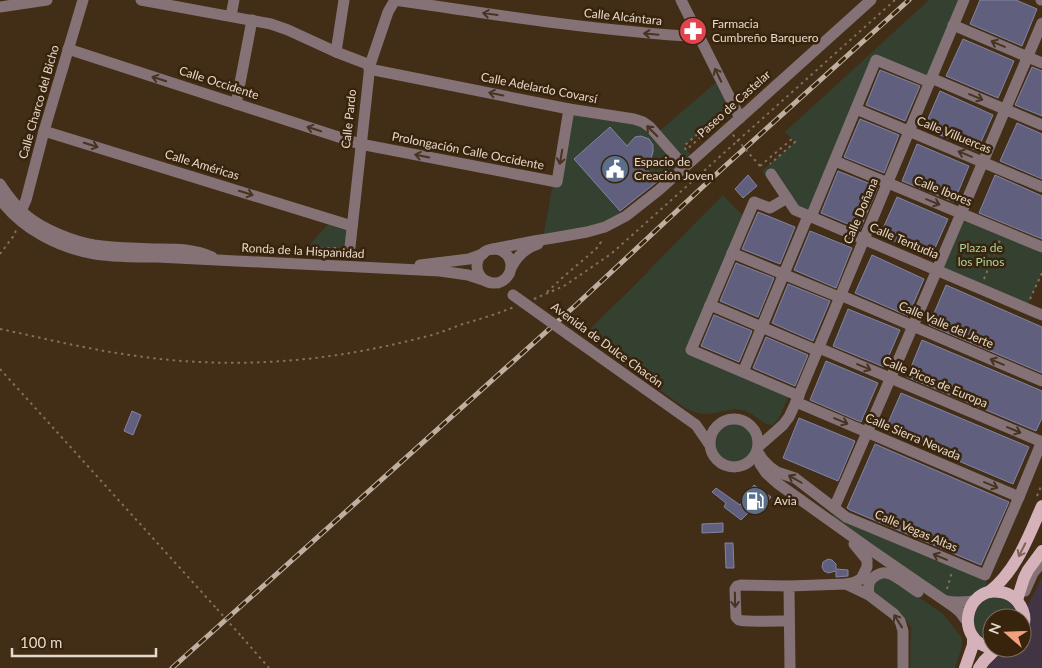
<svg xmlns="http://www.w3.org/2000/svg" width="1042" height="668" font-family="Lato,sans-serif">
  <rect width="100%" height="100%" fill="#422d16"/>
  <polygon fill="#413544" points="1042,577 1042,668 987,668 996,658 1014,648 1022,648 1022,638 1029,629 1028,605"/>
  <g fill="#344131">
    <polygon points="929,0 964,0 929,82 877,60 811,217 795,210 771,174 766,177 762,171 795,142 785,132"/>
    <path d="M720,79L732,103L684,146L694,159L662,186L640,162L653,152V145L649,139C638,135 632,135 629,148L610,127L574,159L621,212L605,227L543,239L553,182L569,109L634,119L656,134Z"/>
    <path d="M723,195L743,216L691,350L790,393L779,418L773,425C759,424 756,413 742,410C729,407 719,414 707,414C699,414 692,411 685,408L584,335L647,273L650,269Z"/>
    <polygon points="961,213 1042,247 1042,273 1026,308 937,270"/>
    <polygon points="332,220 352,226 350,247 342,246 342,248 317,248 316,251 304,251"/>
    <circle cx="734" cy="444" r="22"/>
    <polygon points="837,510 985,575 989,592 954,603 829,521"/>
    <polygon points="882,577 894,580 943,614 962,638 962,647 955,668 910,668 911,627 901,613 874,594 872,585"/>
    <polygon points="1001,596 1015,604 1021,618 992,618 992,643 982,639 974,627 974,612 985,599"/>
  </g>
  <g fill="#60607e" stroke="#8384a4">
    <polygon points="980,0 1016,0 1037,9 1022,46 970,24"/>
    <polygon points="963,39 1014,61 998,98 946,76"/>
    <polygon points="1032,67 1042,71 1042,116 1015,105"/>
    <polygon points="880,70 920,86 905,121 866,105"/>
    <polygon points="940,91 993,115 977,151 924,128"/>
    <polygon points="860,119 899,135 884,173 844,157"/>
    <polygon points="1017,123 1042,134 1042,179 1000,161"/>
    <polygon points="610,127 627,146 635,137 641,136 649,139 653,145 653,152 651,158 642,164 658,181 620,211 574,159"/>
    <polygon points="917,144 969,166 954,202 902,181"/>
    <polygon points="838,171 878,187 860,229 821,213"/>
    <polygon points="748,175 757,186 743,198 735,189"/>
    <polygon points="995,175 1042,196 1042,239 979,213"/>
    <polygon points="897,197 948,219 931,257 880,235"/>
    <polygon points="758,212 795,227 780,264 742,249"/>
    <polygon points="810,231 852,248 836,288 794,270"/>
    <polygon points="872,255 924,279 908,316 855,293"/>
    <polygon points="736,263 774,278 758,317 720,301"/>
    <polygon points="788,284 830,301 813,341 772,323"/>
    <polygon points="946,285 1042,327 1042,373 929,325"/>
    <polygon points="848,309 900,330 884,367 833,346"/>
    <polygon points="714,315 752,331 739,362 701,346"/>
    <polygon points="766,337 808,355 795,386 753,368"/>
    <polygon points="922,340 1042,391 1042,418 1036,431 907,377"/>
    <polygon points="826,361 878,383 861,422 810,400"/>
    <polygon points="901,393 1029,447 1013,484 885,430"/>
    <polygon points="132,411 141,415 133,435 124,431"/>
    <polygon points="799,418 855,441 838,481 783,458"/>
    <polygon points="875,444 1009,502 981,565 850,510 847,508"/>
    <polygon points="754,485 771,497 757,515 750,511 741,520 724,507 726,503 712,492 716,488 740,505"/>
    <polygon points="723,523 723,532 702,533 702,524"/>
    <polygon points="725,543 733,543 734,568 726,568"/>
    <polygon points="828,559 832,560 836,564 836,569 848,570 848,576 836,577 836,571 828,573 824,571 822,567 823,562"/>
  </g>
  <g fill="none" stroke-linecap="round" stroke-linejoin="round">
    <g stroke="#83705d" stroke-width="2" stroke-dasharray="2.5 4" stroke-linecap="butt">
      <polyline points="720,120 686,150 684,146 725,110"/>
      <polyline points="760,166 792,139 795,142 770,164"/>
      <polyline points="316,250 316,248 340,248"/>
      <polyline points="0,254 15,234 16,229"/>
      <polyline points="311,254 311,251 342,252"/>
      <polyline points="984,279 1000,240"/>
      <polyline points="498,288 512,278"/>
      <polyline points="547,292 562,278 596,249 601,242 600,238"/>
      <polyline points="534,299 564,286 611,254 895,0"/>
      <polyline points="1030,299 1042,273"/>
      <path d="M0,329C43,338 86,349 130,355C228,370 324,363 420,338C435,335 449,329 463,324C480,319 497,314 514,307"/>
      <polyline points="0,369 217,609"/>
      <polyline points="1037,496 1042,484"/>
      <polyline points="947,589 952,572"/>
      <polyline points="242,637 269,668"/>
    </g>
    <g stroke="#847276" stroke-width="11">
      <polyline points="141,0 271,24 288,30 336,52 370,65"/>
      <path d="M395,0C496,15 598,31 700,37"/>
      <polyline points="681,0 740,118"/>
      <polyline points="1041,0 1042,0"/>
      <polyline points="0,7 47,0"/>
      <polyline points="231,16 234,0"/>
      <polyline points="953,25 1042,63"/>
      <polyline points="68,49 360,144 557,182 569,109"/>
      <polyline points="336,52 344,0"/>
      <polyline points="369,69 569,109 634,119 643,122 650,127 685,167"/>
      <polyline points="931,78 1042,125"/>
      <polyline points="236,104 252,20"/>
      <polyline points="856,109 1042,187"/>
      <polyline points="44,131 352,226"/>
      <polyline points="835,161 1042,247"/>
      <polyline points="771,174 795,210 1042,315"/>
      <path d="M0,184C8,196 16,207 27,216C44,230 73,241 94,245C113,248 133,248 152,249C173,249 193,248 212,257"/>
      <polyline points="787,198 770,208 754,202 691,350 799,396"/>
      <path d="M0,199C22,229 59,248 95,254C115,257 136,257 157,257L440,271L468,275L489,282"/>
      <polyline points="21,211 26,200 44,131 83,0"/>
      <polyline points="811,217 876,60 929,82"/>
      <polyline points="350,247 370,65 388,12 395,0"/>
      <polyline points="493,249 534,241 553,238 587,232 605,227 626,216 659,190 740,118 871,0"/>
      <circle cx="494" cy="266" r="17"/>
      <polyline points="732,253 839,297"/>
      <polyline points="420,265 469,259 483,254"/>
      <path d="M511,268C517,256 525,248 538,244"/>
      <polyline points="840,295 1042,381"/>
      <polyline points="710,305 818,351"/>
      <polyline points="569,335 696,425 709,444"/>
      <polyline points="819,348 1042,442"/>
      <polyline points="743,372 808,216"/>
      <polyline points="796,402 1019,497"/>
      <circle cx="734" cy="443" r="24"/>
      <polyline points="758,447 783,425 789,417 796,402 964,0"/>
      <polyline points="757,451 763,460 770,467 777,472 795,478 846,517 985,575 1019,497 1042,441"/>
      <polyline points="760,464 766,473 777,483 871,550 954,607 960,612 968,623"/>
      <path d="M834,508C905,347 973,185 1042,23"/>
      <polyline points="846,584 855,582 861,579 867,567 867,560 854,544"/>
      <path d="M789,586L741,585L737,586L735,589L736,617C737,618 738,619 739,620C745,622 781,621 789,621"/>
      <polyline points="1025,591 1033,573 1042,562"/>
      <path d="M869,595C868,587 868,581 874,577C877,575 882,572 886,573C896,574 909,587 918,592"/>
      <path d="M946,601C956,603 965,602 975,601"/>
      <polyline points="790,668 789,586 846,584 869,595 894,614 900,621 903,631 903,668"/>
    </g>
    <g stroke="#d5b1ba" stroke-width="12">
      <path d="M989,592C1017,570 1028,537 1042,506"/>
      <polyline points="1017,600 1024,578 1028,570 1042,551"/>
      <path d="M992,648C954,642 964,585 1001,592C1008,593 1014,597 1018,602C1025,611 1026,621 1022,631"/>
      <polyline points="965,668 973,645 973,637"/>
      <polyline points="979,668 984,661 996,649"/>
    </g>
    <g stroke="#bfafa0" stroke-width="5">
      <polyline id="rail" points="172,668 577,304 724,167 909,0"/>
    </g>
    <use href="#rail" stroke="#38230c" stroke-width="3" stroke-dasharray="9" stroke-linecap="butt"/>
    <g stroke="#83705d" stroke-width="2" stroke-dasharray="2.5 4" stroke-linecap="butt">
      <polyline points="720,120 760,166"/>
      <polyline points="217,609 242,637"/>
    </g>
    <polyline stroke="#847276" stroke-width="11" points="513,295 569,335"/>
  </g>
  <defs><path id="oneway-shaft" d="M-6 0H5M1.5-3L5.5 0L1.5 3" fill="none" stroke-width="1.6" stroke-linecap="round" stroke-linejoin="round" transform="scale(1.25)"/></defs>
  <g stroke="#473321">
    <use href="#oneway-shaft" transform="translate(490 14) rotate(-172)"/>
    <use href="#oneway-shaft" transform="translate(651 34) rotate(-175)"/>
    <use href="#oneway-shaft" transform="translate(998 44) rotate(-157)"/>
    <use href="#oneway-shaft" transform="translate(718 75) rotate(-116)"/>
    <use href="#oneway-shaft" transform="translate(159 79) rotate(-162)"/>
    <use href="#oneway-shaft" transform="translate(496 94) rotate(-169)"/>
    <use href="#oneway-shaft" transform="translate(976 97) rotate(23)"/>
    <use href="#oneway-shaft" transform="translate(314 129) rotate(-162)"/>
    <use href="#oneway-shaft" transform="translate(652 131) rotate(-135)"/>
    <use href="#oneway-shaft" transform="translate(91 145) rotate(17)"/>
    <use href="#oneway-shaft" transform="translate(965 154) rotate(-158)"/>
    <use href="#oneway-shaft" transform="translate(422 156) rotate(-169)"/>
    <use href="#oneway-shaft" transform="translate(561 157) rotate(100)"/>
    <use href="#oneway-shaft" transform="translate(246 193) rotate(17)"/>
    <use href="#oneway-shaft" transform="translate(933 202) rotate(22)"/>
    <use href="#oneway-shaft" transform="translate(997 362) rotate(-157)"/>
    <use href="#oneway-shaft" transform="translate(864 367) rotate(23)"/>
    <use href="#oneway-shaft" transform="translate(841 421) rotate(23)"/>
    <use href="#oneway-shaft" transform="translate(1014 430) rotate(23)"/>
    <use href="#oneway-shaft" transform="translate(795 479) rotate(-150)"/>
    <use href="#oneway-shaft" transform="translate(991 485) rotate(23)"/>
    <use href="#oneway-shaft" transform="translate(940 557) rotate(-157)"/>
    <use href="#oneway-shaft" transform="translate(735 600) rotate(89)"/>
    <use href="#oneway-shaft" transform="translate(898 621) rotate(-122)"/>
  </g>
  <use stroke="#7f635a" href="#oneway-shaft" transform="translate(1022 550) rotate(117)"/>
  <defs>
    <g id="pharmacy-disc" transform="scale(1.4375)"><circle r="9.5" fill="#e0444e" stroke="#38230c"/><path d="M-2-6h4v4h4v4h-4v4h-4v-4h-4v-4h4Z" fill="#fff"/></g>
    <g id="civic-disc" transform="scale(1.4375)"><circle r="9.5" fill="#5c6f8a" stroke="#38230c"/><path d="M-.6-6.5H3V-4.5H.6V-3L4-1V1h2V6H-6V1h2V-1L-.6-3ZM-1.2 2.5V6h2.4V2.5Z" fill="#fff"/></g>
    <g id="fuel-disc" transform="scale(1.4375)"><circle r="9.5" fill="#5c6f8a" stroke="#38230c"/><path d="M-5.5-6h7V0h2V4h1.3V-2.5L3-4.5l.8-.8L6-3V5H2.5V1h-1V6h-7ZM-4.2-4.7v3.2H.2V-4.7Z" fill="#fff"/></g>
  </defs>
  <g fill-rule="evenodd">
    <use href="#pharmacy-disc" x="693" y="31"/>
    <use href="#civic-disc" x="615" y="169"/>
    <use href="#fuel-disc" x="755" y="501"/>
  </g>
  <g text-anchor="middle" stroke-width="5" stroke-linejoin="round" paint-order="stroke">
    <g font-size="12" fill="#e6d8cb" stroke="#38230c">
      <text transform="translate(623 17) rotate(6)" y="4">Calle Alcántara</text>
      <text transform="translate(219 83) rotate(18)" y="4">Calle Occidente</text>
      <text transform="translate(539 88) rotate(11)" y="4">Calle Adelardo Covarsí</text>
      <text transform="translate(39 102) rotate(-74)" y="4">Calle Charco del Bicho</text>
      <text transform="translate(734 104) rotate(-42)" y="4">Paseo de Castelar</text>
      <text transform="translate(349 119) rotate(-84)" y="4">Calle Pardo</text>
      <text transform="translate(954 135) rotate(22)" y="4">Calle Villuercas</text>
      <text transform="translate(468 151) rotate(11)" y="4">Prolongación Calle Occidente</text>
      <text transform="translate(202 165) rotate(17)" y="4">Calle Américas</text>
      <text transform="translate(943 191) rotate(22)" y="4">Calle Ibores</text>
      <text transform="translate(861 211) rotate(-67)" y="4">Calle Doñana</text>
      <text transform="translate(904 241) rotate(23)" y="4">Calle Tentudia</text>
      <text transform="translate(303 251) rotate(3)" y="4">Ronda de la Hispanidad</text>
      <text transform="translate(946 325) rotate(23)" y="4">Calle Valle del Jerte</text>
      <text transform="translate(607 345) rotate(36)" y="4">Avenida de Dulce Chacón</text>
      <text transform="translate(935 382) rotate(23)" y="4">Calle Picos de Europa</text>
      <text transform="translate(913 437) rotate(23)" y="4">Calle Sierra Nevada</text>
      <text transform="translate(916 531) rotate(23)" y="4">Calle Vegas Altas</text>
    </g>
    <g font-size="12" fill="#e6d8cb" stroke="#38230c" text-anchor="start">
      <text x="712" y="28">Farmacia<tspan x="712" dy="14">Cumbreño Barquero</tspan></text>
      <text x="634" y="166">Espacio de<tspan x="634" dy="14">Creación Joven</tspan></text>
      <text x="774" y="505">Avia</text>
    </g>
    <g font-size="12" fill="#aad2a0" stroke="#38230c">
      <text x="981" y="252">Plaza de<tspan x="981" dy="14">los Pinos</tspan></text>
    </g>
  </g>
  <g transform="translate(1007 633) rotate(290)"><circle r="24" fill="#38230c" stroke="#7e6b58"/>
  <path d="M0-4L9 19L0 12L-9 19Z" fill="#f2a17e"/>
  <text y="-8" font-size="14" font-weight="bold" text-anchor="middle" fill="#e6d8cb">N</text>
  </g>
  <path d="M12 648v8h144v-8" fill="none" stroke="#e6d8cb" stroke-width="2.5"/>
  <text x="20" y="648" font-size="15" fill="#e6d8cb" stroke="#38230c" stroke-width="4" paint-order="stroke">100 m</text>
</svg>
